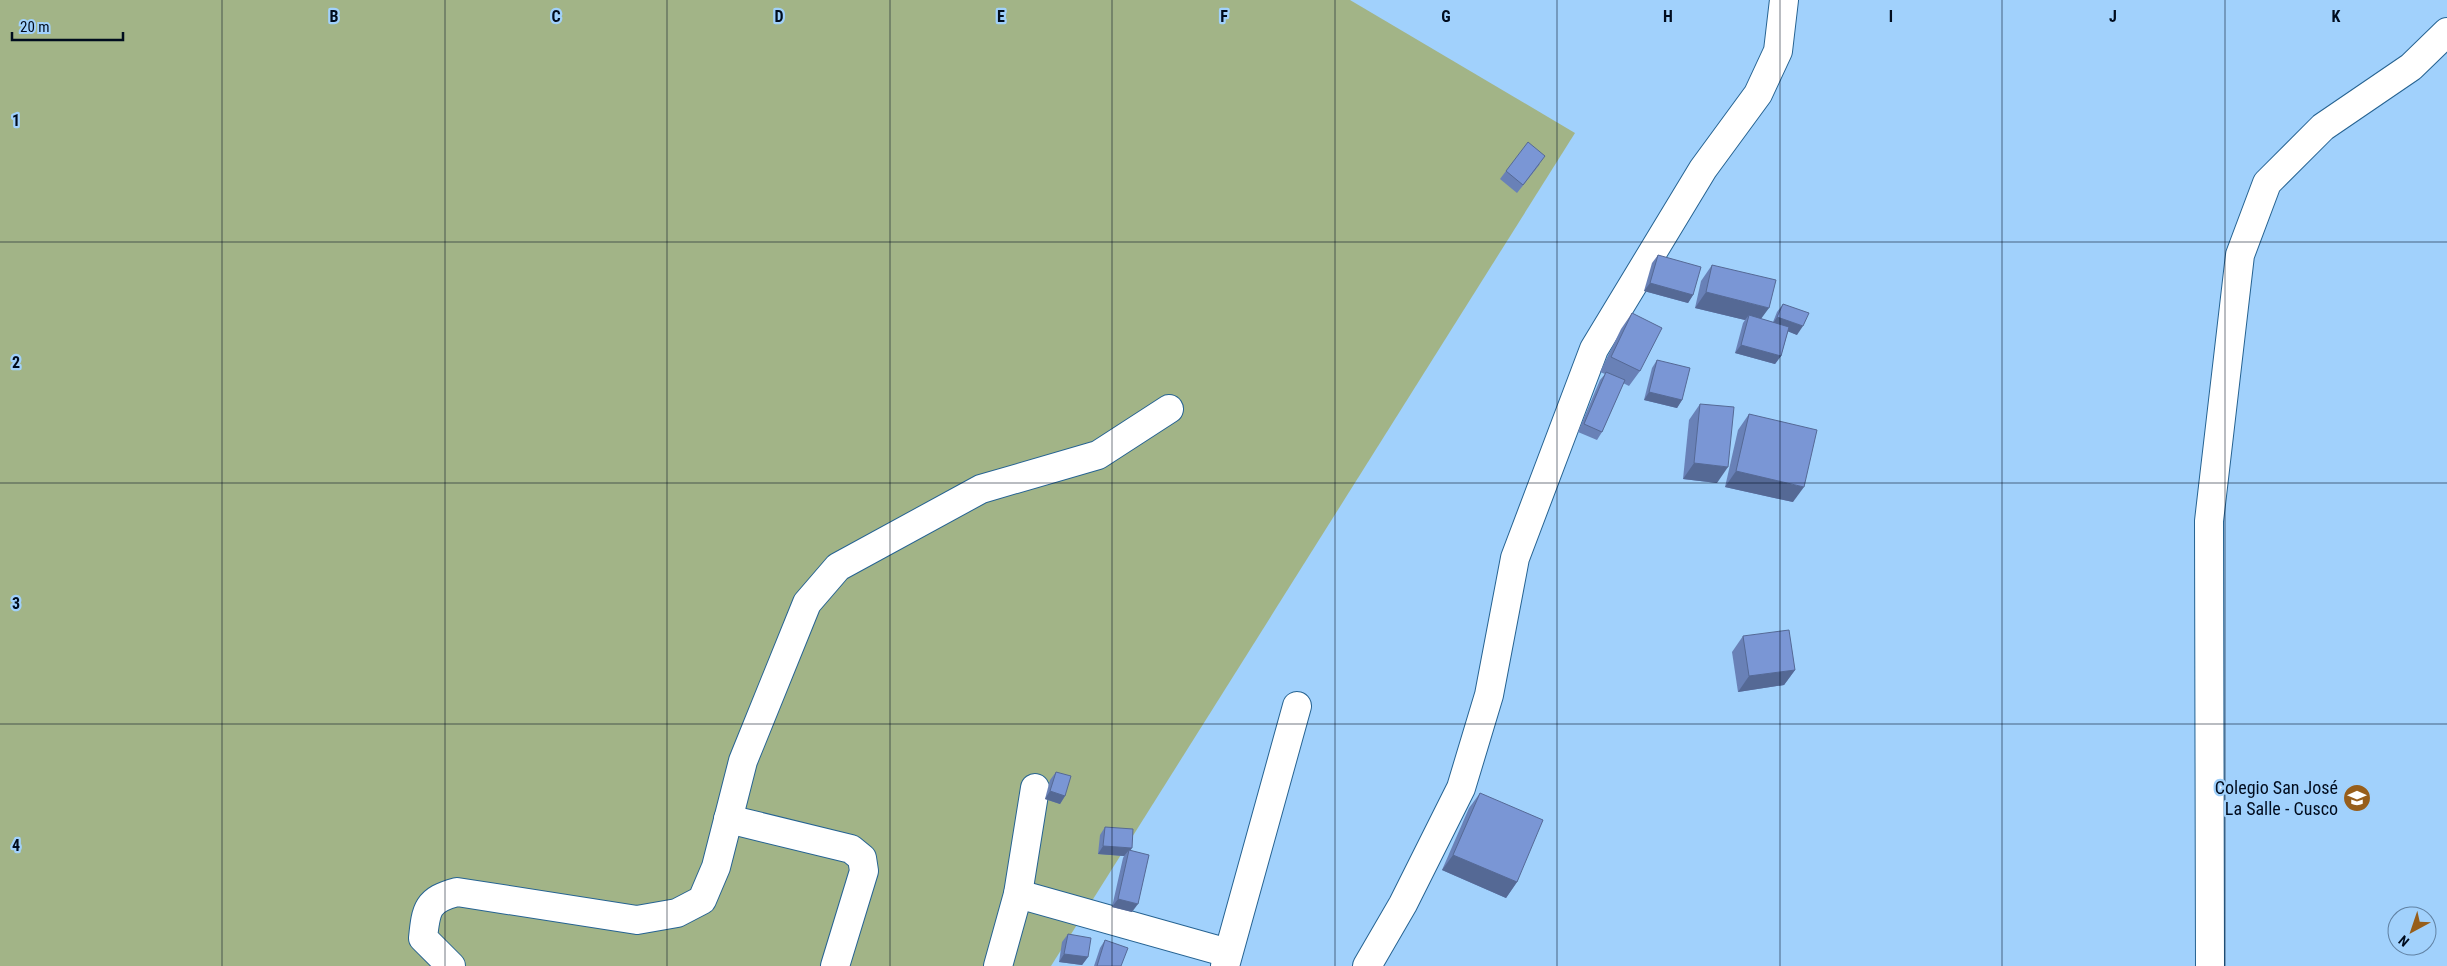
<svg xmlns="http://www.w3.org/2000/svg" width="2447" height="966" font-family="'Roboto Condensed',sans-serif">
  <rect width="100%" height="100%" fill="#a1d1fc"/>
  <polygon fill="#a2b487" points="0,0 1350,0 1575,133 1051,966 0,966"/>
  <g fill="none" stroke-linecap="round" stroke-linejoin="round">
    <g stroke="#266392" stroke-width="30">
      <g id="street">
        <polyline points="728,819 851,849 862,858 864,871 835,966"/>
        <polyline points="1018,894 1228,953"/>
        <path d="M451,966L423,938C426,909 427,900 457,892L637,920L677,913L702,900L716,867L743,761L807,603L838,567L981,489L1098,455L1169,409"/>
        <polyline points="998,966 1018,894 1035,788"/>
        <polyline points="1225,966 1297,706"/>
        <polyline points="2210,966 2209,521 2240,255 2267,183 2323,127 2411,67 2447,32"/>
      </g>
    </g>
    <g stroke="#266392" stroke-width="30">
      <polyline id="secondary" points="1367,966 1403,904 1461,788 1489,695 1515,558 1594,349 1703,169 1758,94 1778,51 1784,0"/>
    </g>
    <use href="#street" stroke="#fff" stroke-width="28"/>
    <use href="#secondary" stroke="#fff" stroke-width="28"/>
  </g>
  <g fill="#6981b7">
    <polygon points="1540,164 1517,193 1500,179 1506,171"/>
    <polygon points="1658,255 1693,295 1688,303 1644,291 1652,263"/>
    <polygon points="1712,265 1761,319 1773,322 1777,312 1783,304 1797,335 1788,331 1781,356 1775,364 1735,353 1743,323 1745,320 1695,308 1701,281"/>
    <polygon points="1632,313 1640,371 1629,386 1623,383 1602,432 1597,440 1578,432 1600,380 1605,374 1600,372 1621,329"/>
    <polygon points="1657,360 1682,400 1677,408 1644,400 1652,368"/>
    <polygon points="1700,404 1717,483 1683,479 1689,420"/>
    <polygon points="1749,414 1793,502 1725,487 1738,430"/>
    <polygon points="1743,636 1795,670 1784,685 1738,692 1732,652"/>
    <polygon points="1056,772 1065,796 1060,804 1045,799 1050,780"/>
    <polygon points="1480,793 1517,882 1506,898 1442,870 1469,808"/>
    <polygon points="1105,827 1130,851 1132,912 1112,907 1123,858 1124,856 1098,854 1100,835"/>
    <polygon points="1068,934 1088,957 1082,965 1059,962 1062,942"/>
    <polygon points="1105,940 1121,966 1094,966 1100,948"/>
  </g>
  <g fill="#556995">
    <polygon points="1650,283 1693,295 1688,303 1644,291"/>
    <polygon points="1706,292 1769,308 1758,323 1749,315 1745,320 1695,308"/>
    <polygon points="1777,317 1803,326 1797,335 1772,325"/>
    <polygon points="1741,345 1781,356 1775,364 1735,353"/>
    <polygon points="1649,392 1682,400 1677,408 1644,400"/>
    <polygon points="1694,463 1728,467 1717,483 1683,479"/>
    <polygon points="1736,471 1804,487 1793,502 1725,487"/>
    <polygon points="1795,670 1784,685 1738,692 1749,676"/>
    <polygon points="1050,791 1065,796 1060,804 1045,799"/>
    <polygon points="1103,846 1132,848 1128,854 1129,850 1124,856 1098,854"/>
    <polygon points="1453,855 1517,882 1506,898 1442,870"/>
    <polygon points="1118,899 1138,904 1132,912 1112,907"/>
    <polygon points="1064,954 1088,957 1082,965 1059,962"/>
  </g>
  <g fill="#7a96d5" stroke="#556995">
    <polygon points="1528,142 1545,156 1523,185 1506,171"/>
    <polygon points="1658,255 1701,267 1693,295 1650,283"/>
    <polygon points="1712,265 1776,280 1769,308 1706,292"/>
    <polygon points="1783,304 1809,313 1803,326 1777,317"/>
    <polygon points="1632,313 1662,328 1640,371 1611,357"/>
    <polygon points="1749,315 1789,327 1781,356 1741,345"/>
    <polygon points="1657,360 1690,368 1682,400 1649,392"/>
    <polygon points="1606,372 1625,380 1602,432 1584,424"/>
    <polygon points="1700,404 1734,407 1728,467 1694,463"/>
    <polygon points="1749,414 1817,430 1804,487 1736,471"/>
    <polygon points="1789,630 1795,670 1749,676 1743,636"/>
    <polygon points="1056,772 1071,776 1065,796 1050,791"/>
    <polygon points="1480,793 1543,820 1517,882 1453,855"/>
    <polygon points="1105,827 1133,829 1132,848 1103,846"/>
    <polygon points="1129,850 1149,855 1138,904 1118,899"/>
    <polygon points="1068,934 1091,938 1088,957 1064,954"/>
    <polygon points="1105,940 1128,948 1121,966 1097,966"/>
  </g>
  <path fill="none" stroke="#000c1e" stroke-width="1" stroke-opacity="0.55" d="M222,0V966M445,0V966M667,0V966M890,0V966M1112,0V966M1335,0V966M1557,0V966M1780,0V966M2002,0V966M2225,0V966M0,242H2447M0,483H2447M0,724H2447"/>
  <defs>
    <g id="school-disc" transform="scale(1.4375)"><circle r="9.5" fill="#975e1b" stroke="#a1d1fc"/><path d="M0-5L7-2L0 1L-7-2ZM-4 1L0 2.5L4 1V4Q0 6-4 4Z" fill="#fff"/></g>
  </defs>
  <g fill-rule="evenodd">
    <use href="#school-disc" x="2357" y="798"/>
  </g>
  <g text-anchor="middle" stroke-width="4.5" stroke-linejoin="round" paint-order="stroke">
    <g font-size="18" fill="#000c1e" stroke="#a1d1fc" text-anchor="end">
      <text x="2338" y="794">Colegio San José<tspan x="2338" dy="21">La Salle - Cusco</tspan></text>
    </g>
  </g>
  <g font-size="16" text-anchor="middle" font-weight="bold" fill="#000c1e" stroke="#a1d1fc" stroke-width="4.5" stroke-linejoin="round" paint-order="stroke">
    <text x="334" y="22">B</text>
    <text x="556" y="22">C</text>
    <text x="779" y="22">D</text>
    <text x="1001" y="22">E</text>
    <text x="1224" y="22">F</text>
    <text x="1446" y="22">G</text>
    <text x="1668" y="22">H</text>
    <text x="1891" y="22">I</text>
    <text x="2113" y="22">J</text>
    <text x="2336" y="22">K</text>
    <text x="16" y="126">1</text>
    <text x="16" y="368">2</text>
    <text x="16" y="609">3</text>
    <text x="16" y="851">4</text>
  </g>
  <g transform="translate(2412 931) rotate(220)"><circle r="24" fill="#a1d1fc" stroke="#6182a3"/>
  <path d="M0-4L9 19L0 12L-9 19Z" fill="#975e1b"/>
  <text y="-8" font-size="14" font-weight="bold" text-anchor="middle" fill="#000c1e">N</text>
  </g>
  <path d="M12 32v8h111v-8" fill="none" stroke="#000c1e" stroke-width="2.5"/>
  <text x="20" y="32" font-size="15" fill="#000c1e" stroke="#a1d1fc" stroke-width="4" paint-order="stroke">20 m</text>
</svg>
